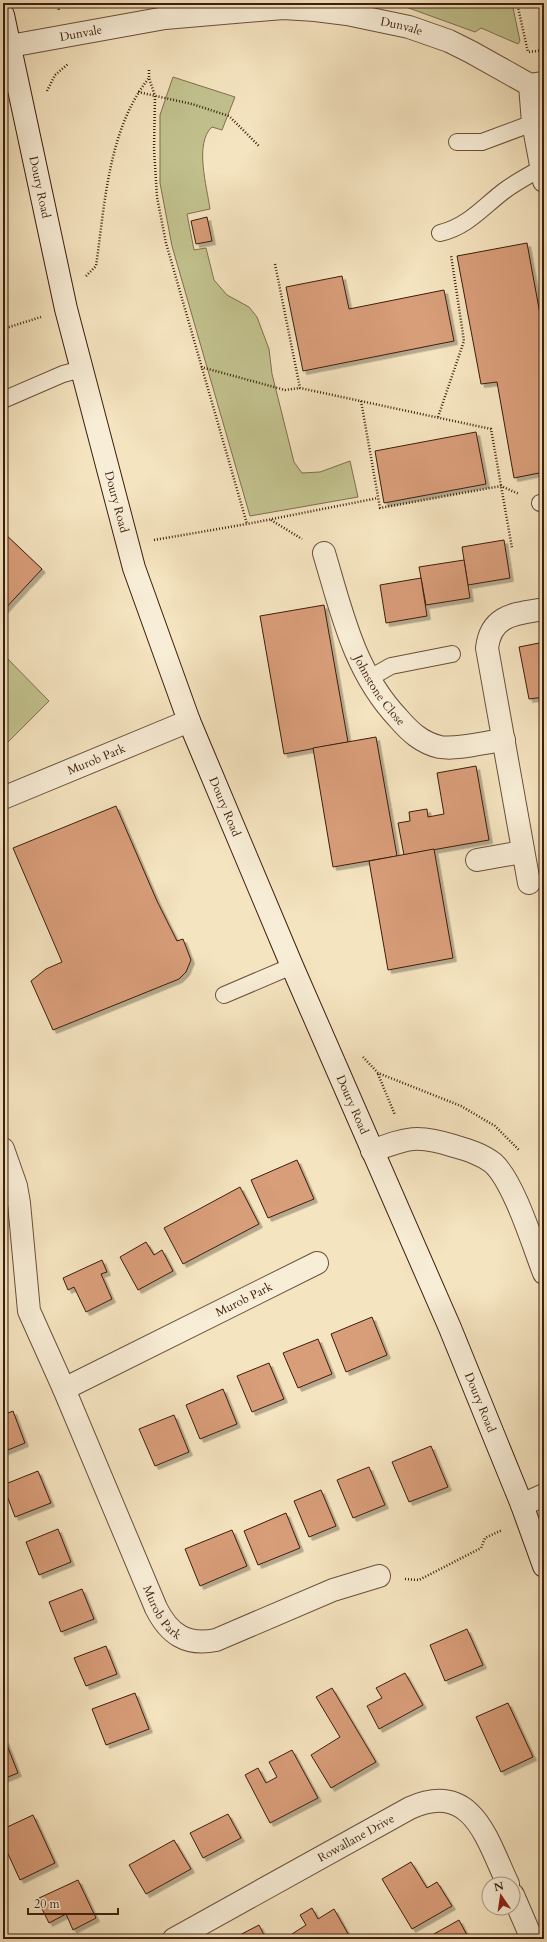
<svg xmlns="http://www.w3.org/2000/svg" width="547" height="1942" font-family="Cardo,serif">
  <defs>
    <filter id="shadow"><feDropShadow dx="3.5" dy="3.5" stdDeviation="0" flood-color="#0004"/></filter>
  </defs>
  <rect width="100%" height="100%" fill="#f5e4c0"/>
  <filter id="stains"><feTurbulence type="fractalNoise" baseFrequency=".005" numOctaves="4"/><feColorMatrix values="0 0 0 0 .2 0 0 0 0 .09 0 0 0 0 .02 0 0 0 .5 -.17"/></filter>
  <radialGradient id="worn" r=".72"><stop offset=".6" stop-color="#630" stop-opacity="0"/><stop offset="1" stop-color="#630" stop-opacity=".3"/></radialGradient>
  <g fill="#c2c28e" stroke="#7f704e">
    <polygon points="395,3 512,3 520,41 518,44 481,28 475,32"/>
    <path d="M173,77L235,97L222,130L212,127C194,143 207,187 210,209L187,214L194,250L206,248L214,280L227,295L249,307L257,317L269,349L272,374L294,462L302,473L320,472L350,461L358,497L250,516L172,246L160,183V115Z"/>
    <polygon points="3,654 49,701 3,747"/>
  </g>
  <g fill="#d89d79" stroke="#3c1e0d" filter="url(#shadow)">
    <polygon points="207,217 212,241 196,244 191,221"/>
    <polygon points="527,243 544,336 544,472 514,478 497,382 481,384 457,256"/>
    <polygon points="342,276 349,309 444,290 454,341 303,371 286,287"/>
    <polygon points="476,432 486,484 384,503 375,451"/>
    <polygon points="3,532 42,569 3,611"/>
    <polygon points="504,540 510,578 468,585 462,547"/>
    <polygon points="464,560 470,598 426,605 419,567"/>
    <polygon points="421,578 427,616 386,623 380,585"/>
    <polygon points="324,605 348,742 284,754 260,616"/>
    <polygon points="544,642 544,697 529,699 519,647"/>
    <polygon points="376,737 397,856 333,867 313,748"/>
    <polygon points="476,766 489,840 404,855 398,823 410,821 409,812 427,809 428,817 444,814 437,773"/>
    <polygon points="116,806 157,901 177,941 183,939 191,960 186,972 179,979 53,1030 31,981 46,969 62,962 13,848"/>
    <polygon points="434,849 453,958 388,970 369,861"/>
    <polygon points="297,1160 314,1199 268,1218 251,1180"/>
    <polygon points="240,1187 259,1224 183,1264 164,1228"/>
    <polygon points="146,1242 154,1255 162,1250 173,1271 138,1290 120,1257"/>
    <polygon points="102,1260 107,1272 101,1274 112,1299 86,1312 74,1287 68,1290 63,1278"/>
    <polygon points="372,1317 387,1355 346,1372 331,1334"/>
    <polygon points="318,1339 332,1374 298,1388 283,1353"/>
    <polygon points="269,1363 284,1399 252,1412 237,1376"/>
    <polygon points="223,1389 237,1424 200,1439 186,1405"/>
    <polygon points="13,1411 25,1443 3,1452 3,1415"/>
    <polygon points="174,1415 189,1452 155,1466 139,1429"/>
    <polygon points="431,1446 448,1487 409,1502 392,1462"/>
    <polygon points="369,1467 385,1505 353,1518 337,1480"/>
    <polygon points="38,1471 51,1503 15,1517 3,1485"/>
    <polygon points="321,1490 336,1526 309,1537 294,1501"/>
    <polygon points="286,1513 300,1548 258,1565 244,1531"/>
    <polygon points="58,1529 71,1562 39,1575 26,1542"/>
    <polygon points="232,1530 247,1566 200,1586 185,1549"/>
    <polygon points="82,1589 94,1619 61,1632 49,1602"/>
    <polygon points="467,1629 483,1665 445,1681 430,1645"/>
    <polygon points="106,1646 117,1674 86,1686 74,1658"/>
    <polygon points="405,1673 423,1705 379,1729 367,1706 382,1698 376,1688"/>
    <polygon points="332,1688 376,1762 331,1788 311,1755 340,1737 316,1697"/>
    <polygon points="135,1693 149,1729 106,1745 92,1709"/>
    <polygon points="508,1703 533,1757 501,1772 476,1717"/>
    <polygon points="5,1740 18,1773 3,1779 3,1741"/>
    <polygon points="292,1750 318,1798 270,1823 245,1775 258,1768 266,1783 277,1777 269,1762"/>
    <polygon points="228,1814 241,1838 203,1858 190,1833"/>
    <polygon points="33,1815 55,1863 20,1880 3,1843 3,1829"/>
    <polygon points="174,1840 191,1869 146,1894 129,1865"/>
    <polygon points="411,1862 427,1888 437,1882 452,1906 412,1929 382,1879"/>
    <polygon points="78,1880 96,1918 73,1930 66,1914 49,1923 37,1899"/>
    <polygon points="312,1908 318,1919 334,1909 351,1939 295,1939 292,1934 306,1925 300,1915"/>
    <polygon points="459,1920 469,1939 425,1939"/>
    <polygon points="259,1925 266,1939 232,1939"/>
  </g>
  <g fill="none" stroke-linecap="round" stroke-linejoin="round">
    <g stroke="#6a503a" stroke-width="18">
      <g id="lane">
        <polyline points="457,142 482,142 533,123"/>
        <path d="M440,233C467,227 483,207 504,191C516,182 529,175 542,168"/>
        <polyline points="3,400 63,374 82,369"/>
        <polyline points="540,503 544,502"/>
        <polyline points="368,679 391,666 452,654"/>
        <polyline points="224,995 292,966"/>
      </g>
    </g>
    <g stroke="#6a503a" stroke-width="24">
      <g id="street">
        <path id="s1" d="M10,46L165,18L283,8L315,10L347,14L409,27L449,41L471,52L530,85L544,83"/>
        <polyline points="530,85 533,123 544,181"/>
        <path id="s2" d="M324,553C342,613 354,671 398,718C410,732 422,743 440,747C458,750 485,742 504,740"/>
        <path id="s3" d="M3,798L189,721"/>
        <polyline points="477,860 522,852"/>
        <path d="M529,883L487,648C491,614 516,614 544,609"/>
        <path id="s4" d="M3,1149L16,1186L19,1203L29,1311L64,1389L156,1608C169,1634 186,1646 216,1640L333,1590L379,1576"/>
        <path d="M372,1151C407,1138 417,1134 454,1146C468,1150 481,1154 493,1163C514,1182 533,1245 544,1273"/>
        <path id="s5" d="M64,1389L317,1263"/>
        <polyline points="522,1505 544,1495"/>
        <polyline points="513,1895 532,1939"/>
        <path id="s6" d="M174,1939L410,1808C473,1780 487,1840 508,1884"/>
      </g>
    </g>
    <g stroke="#3c1e0d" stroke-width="24">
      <g id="secondary">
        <path id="s7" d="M3,15L66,309L134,568L189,721L292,966L450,1328L522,1505L544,1566"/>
      </g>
    </g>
    <g stroke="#3c1e0d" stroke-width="2.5" stroke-dasharray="1 2" stroke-linecap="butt">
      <polyline points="57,3 59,10"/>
      <polyline points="517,3 528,52"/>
      <polyline points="529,52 544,50"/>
      <polyline points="149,70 149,78 155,96 154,149 157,197 166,243 247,524"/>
      <polyline points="47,91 55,75 68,64"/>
      <polyline points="138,92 192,104 229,116 259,146"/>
      <polyline points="275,264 300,388 491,429 512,548"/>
      <path d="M86,276L96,266C105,204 108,129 149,78"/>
      <polyline points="3,329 41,317"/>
      <polyline points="201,367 285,390 300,388"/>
      <polyline points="361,401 380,508 501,486 519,494"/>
      <polyline points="438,417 464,341 451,255"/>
      <polyline points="271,520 302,539"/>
      <polyline points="154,540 247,524 378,498"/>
      <polyline points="363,1057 378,1073 461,1106 495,1126 519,1150"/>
      <polyline points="378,1074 395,1115"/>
      <polyline points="405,1579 419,1580 481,1548 485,1538 502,1530"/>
    </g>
    <use href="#lane" stroke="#f8edd6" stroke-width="16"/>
    <use href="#street" stroke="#f8edd6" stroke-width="22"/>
    <use href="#secondary" stroke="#f8edd6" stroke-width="22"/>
  </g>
  <g text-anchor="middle" stroke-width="4" stroke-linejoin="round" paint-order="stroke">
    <g font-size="12" fill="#3c1e0d" stroke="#f8edd6">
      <text dy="4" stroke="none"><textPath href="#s1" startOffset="396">Dunvale</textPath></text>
      <text dy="4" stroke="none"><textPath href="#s1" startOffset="72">Dunvale</textPath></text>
      <text dy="4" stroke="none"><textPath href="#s7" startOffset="176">Doury Road</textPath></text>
      <text dy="4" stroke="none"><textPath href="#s7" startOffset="500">Doury Road</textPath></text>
      <text dy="4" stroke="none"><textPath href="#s2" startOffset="149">Johnstone Close</textPath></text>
      <text dy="4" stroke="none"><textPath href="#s3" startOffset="101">Murob Park</textPath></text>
      <text dy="4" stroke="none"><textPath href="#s7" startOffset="824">Doury Road</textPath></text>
      <text dy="4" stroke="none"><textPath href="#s7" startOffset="1148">Doury Road</textPath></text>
      <text dy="4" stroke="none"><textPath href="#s5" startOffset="201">Murob Park</textPath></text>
      <text dy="4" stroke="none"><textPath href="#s7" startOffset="1472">Doury Road</textPath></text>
      <text dy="4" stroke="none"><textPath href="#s4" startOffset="495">Murob Park</textPath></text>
      <text dy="4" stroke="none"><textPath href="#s6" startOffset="208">Rowallane Drive</textPath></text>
    </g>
  </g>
  <rect width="547" height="1942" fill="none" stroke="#f5e4c0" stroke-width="16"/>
  <rect x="4" y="4" width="539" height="1934" fill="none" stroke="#3c1e0d" stroke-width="2"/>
  <rect x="8" y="8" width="531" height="1926" fill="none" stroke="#3c1e0d"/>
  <g transform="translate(501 1896) rotate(347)"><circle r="19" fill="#f8edd6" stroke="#ad9a86"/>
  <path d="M0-3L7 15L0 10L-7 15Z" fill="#8f2418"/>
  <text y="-6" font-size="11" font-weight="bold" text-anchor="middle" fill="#3c1e0d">N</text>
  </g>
  <path d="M28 1908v6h90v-6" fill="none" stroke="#3c1e0d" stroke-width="2"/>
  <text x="34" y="1908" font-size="12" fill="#3c1e0d" stroke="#f8edd6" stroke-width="3" paint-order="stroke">20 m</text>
  <rect width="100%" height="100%" filter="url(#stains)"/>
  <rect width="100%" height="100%" fill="url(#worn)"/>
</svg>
